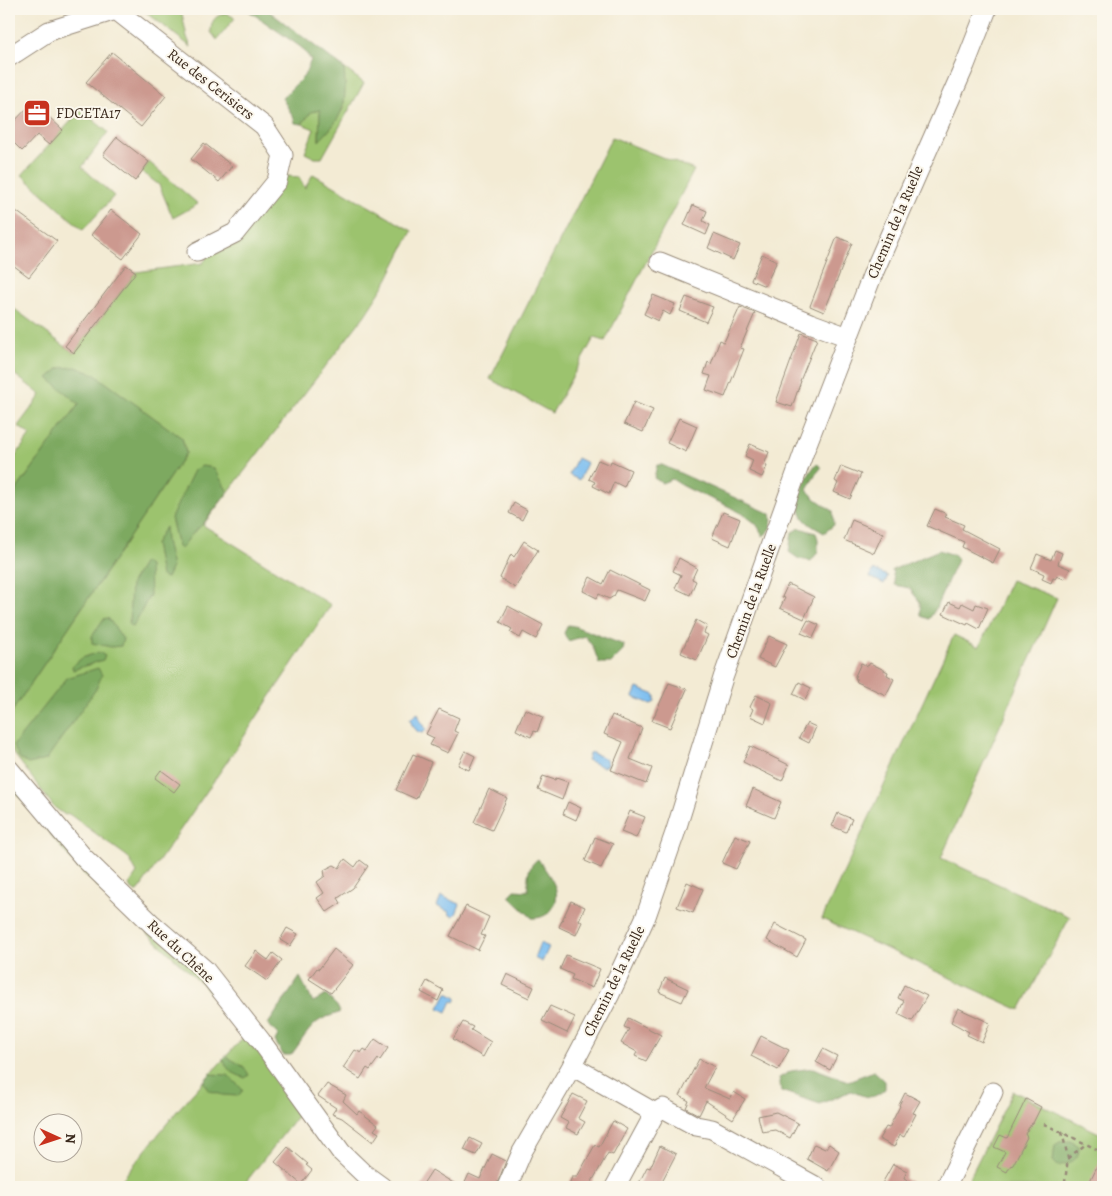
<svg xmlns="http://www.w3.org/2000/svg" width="1112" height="1196" font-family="Alegreya,serif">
  <rect width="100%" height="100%" fill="#fbf7ec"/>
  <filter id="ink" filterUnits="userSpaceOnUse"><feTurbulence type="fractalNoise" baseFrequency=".02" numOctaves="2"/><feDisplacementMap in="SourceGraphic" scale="10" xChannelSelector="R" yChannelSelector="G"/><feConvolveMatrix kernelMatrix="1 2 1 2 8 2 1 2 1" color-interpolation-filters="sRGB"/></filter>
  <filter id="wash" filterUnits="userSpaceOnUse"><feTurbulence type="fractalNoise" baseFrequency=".0096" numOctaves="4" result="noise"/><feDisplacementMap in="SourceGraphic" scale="20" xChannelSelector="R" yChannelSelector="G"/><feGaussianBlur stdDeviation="1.12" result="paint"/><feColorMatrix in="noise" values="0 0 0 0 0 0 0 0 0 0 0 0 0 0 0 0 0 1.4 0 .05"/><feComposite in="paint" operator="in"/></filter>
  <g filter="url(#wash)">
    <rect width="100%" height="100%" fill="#f3ebd4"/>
    <g fill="#9cc36e" stroke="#6c7646">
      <polygon points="142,9 181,9 187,37 191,47"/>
      <path d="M226,13L235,18L217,40L211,32C211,20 215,16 226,13Z"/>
      <polygon points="344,68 364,83 322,158 315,158 305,153 314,129 302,124 311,112 320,110 319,140 344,108"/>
      <polygon points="81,110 108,132 82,167 114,196 83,230 22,175"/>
      <polygon points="612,137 694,170 605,341 594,338 552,413 490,379"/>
      <polygon points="149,162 198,204 173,218 159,185 142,172"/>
      <polygon points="313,174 412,231 385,284 365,315 203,525 331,605 235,750 137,893 130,888 129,885 137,873 128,857 69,814 65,815 54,807 9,747 9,716 186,453 182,438 60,368 49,378 80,403 9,500 9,472 13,467 11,463 30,435 18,426 41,395 9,370 9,305 74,353 136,272 203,263 209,254 286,176 299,177 305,188"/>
      <polygon points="1011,580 1057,598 941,858 1070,917 1020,1010 822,919 954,635 979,647"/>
      <polygon points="9,775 64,843 109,890 205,979 248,1032 302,1110 242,1187 116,1187 177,1111 248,1032 203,985 78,868 9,784"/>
      <polygon points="1013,1091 1103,1135 1103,1187 965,1187"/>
    </g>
    <g fill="#7da961" stroke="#5c6a40">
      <path d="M246,9H266L344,68C347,104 345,115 319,141L320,110L311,112L302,124L295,123L294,118L282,98L304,76L311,60L302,48Z"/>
      <polygon points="76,367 94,374 182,438 186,453 9,716 9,500 79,404 48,378 60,368"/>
      <path d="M817,463L821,468L815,475L807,490L816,499L833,511L834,525L824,533C818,529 810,526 805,520C791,504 806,476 817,463Z"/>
      <path d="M657,465H662L771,514C773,523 771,531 763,536C761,532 758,526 755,523C731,502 697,497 672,479L662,483L654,478Z"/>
      <polygon points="202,466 214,468 228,492 202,525 192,534 181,549 178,547 171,518 194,470"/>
      <polygon points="165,527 166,541 172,567 167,578 161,576 155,544"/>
      <polygon points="800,528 816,533 818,539 818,552 811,561 799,559 789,552 792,532"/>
      <polygon points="939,550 954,555 957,560 935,610 929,619 921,616 920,602 909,588 895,585 892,570"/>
      <polygon points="144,562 149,566 150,595 133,627 129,625 131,583"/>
      <polygon points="105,618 109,619 123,639 121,646 111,647 92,643 92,636"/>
      <polygon points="568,625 574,626 624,645 623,651 611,663 599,663 593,647 585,636 568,641 564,633"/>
      <polygon points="99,652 105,656 103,660 73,670 72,666 82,658"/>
      <polygon points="98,668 102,675 96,689 46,760 28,764 20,759 13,746 67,678"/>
      <path d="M538,859C544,868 553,879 556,890C559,907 547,919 532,918L509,896L515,890L528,891C528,877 526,868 538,859Z"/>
      <path d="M300,977L313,1002L326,995L337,1006L340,1012C335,1015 328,1016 322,1019C309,1026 300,1044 291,1055H283L275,1041L278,1035L268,1024Z"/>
      <path d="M226,1056L244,1067L249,1075L245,1078C233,1073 228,1072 223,1059Z"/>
      <path d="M813,1068L848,1081L874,1071L885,1081V1089C872,1101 866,1097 851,1091L820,1104L781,1091L779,1078L791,1071Z"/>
      <polygon points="210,1074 228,1075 243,1090 238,1096 222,1095 208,1090 204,1082"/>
      <path d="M1070,1141L1079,1146C1079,1162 1071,1162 1058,1166L1053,1161L1055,1145L1060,1142Z"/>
    </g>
    <g fill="#7abdf0" stroke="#5a7487">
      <polygon points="577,458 587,463 579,480 569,475"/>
      <polygon points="873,570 888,576 884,584 870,577"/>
      <polygon points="637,688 655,695 655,702 651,704 633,697"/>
      <polygon points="418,713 421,723 424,725 426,730 423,733 418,732 412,725 410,719"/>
      <polygon points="590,752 606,759 607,765 603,767 587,760"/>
      <polygon points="441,896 460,904 456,914 453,916 450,915 449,912 437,906"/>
      <polygon points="540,943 549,947 542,962 534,958"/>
      <polygon points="447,993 457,998 455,1002 452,1001 447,1012 439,1008"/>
    </g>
    <g id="blocks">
      <g fill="#cc998f">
        <polygon points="112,52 166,96 141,127 86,82"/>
        <polygon points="33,102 63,130 49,145 37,135 22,151 9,138 9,127"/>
        <polygon points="117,137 149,162 135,181 103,155"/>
        <polygon points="204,143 232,166 219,182 191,159"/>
        <polygon points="693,205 707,211 703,221 710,225 706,235 684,225"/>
        <polygon points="9,206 57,241 29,277 9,262"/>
        <polygon points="111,210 142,234 123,259 91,235"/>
        <polygon points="714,234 740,245 733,260 708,248"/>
        <polygon points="837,237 852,243 824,312 810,306"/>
        <polygon points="762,254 777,261 765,286 751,280"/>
        <polygon points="126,265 136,272 74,353 65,346"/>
        <polygon points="653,295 675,304 670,315 663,311 658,321 644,314"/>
        <polygon points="686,297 713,307 706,322 680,311"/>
        <polygon points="740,307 755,313 740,348 744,349 725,397 706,390 711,376 704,374 708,362 711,364 720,340 724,342"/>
        <polygon points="801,333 817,339 800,381 801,381 792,407 776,402"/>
        <polygon points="634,402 653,410 643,432 624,424"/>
        <polygon points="679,418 697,426 686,452 667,443"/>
        <polygon points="750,444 769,452 764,465 767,466 762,477 749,471 753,460 745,456"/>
        <polygon points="598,460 610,465 611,461 631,470 624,487 614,482 609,494 593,486 595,482 589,479"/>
        <polygon points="841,466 861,474 850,499 834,492 838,483 835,481"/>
        <polygon points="514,503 527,510 522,520 509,513"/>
        <polygon points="935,509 947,514 945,517 964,525 962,529 1000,549 993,563 962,547 964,542 927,526"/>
        <polygon points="723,512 740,519 730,546 712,538"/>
        <polygon points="852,520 883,533 874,553 844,540"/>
        <polygon points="524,541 538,550 515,588 500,578 511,554 514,557"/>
        <polygon points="1055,550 1062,553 1058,564 1070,569 1064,579 1057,576 1055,579 1053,578 1051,583 1042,579 1044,574 1031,568 1037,554 1051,560"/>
        <polygon points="679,558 697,568 692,579 696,581 690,595 675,588 681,575 673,571"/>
        <polygon points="610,570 650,590 645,601 617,590 614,596 609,599 599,594 597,598 583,591 590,577 603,584"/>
        <polygon points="788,584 814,597 804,619 780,608 785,598 782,597"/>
        <polygon points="949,602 960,607 962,603 974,609 976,604 988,608 979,629 968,623 967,625 943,614"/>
        <polygon points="508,606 543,625 536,639 523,632 520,638 510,632 512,629 500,622"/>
        <polygon points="696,620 707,626 704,633 708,635 697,660 681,653"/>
        <polygon points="808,620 819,625 813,638 801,633"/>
        <polygon points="769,636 787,644 775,667 758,659"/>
        <polygon points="861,663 868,666 870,663 888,672 887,675 894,679 886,695 857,682 855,676"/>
        <polygon points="799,682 811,688 805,700 793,694"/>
        <polygon points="669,683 687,689 670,728 652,721"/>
        <polygon points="756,695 772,703 765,723 750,716 753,709 750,707"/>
        <polygon points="439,709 459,718 454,731 458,733 448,753 430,745 434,738 426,734"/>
        <polygon points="525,709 543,717 537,732 534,731 531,737 516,730"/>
        <polygon points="612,715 642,728 630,759 652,768 646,784 611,770 623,742 604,734"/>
        <polygon points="807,723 816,727 809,743 799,738"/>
        <polygon points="750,746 789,765 782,781 743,762"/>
        <polygon points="465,751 475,756 469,770 458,765"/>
        <polygon points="413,754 431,762 416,799 396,790"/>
        <polygon points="161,770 180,784 174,792 155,778"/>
        <polygon points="543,776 555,780 556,778 568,782 562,800 538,790"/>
        <polygon points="489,789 507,798 492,830 474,822"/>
        <polygon points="753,789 781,802 774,818 746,806"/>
        <polygon points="568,802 581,808 576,820 563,814"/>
        <polygon points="630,811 645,817 636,838 621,832"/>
        <polygon points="838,813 852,819 846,832 832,826"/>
        <polygon points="735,835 750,841 736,869 722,863"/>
        <polygon points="595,837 613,844 601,868 585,861"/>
        <polygon points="345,859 355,867 360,860 368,866 353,888 338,898 341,903 327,912 317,898 324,893 317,882 325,876 324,870 334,865 339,868"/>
        <polygon points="687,882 703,889 693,913 677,907"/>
        <polygon points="571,901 585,907 579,920 582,922 576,935 559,927"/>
        <polygon points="466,906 489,917 481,935 485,936 478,950 450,936"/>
        <polygon points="775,924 806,940 797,957 767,940"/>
        <polygon points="287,928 298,934 290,946 280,940"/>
        <polygon points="334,949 353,965 331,993 309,979 317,968 319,969"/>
        <polygon points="256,951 268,960 273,953 282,960 267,981 245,966"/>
        <polygon points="566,955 600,969 592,988 571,979 573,975 560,969"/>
        <polygon points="507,974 534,987 529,998 502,985"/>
        <polygon points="665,978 688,989 682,1002 659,992"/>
        <polygon points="427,981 443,990 438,1001 421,992"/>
        <polygon points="904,985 927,996 912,1021 898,1014 904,1001 898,998"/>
        <polygon points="550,1006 575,1017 567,1033 542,1021"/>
        <polygon points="958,1008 990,1023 982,1042 967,1035 969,1032 951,1022"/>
        <polygon points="628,1018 661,1035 646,1061 635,1056 637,1052 621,1043 629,1029 624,1027"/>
        <polygon points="463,1022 473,1027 471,1030 491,1042 483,1057 453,1039"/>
        <polygon points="761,1036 789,1050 778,1070 751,1056"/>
        <polygon points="375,1039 388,1048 380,1060 378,1059 370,1070 367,1068 360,1079 343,1068 355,1050 361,1053 364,1049 367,1051"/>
        <polygon points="823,1049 837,1056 830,1070 816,1062"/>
        <polygon points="699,1059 715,1067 704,1088 730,1099 734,1092 745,1099 733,1119 706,1101 699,1115 686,1108 689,1101 680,1096"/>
        <polygon points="327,1084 346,1095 343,1101 357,1114 359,1111 378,1125 374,1130 379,1133 373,1142 342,1118 332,1114 336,1108 318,1096"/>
        <polygon points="905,1093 920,1101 913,1113 916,1114 904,1137 900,1135 894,1147 879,1139 886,1127 889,1128 900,1106 899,1105"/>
        <polygon points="573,1094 587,1101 578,1118 585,1122 578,1134 566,1128 569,1123 560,1118"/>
        <polygon points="1026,1099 1041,1107 1033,1123 1031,1124 1025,1134 1027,1137 1013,1165 1010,1166 1007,1172 997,1167 1005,1152 994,1147 1000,1135 1007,1138"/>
        <polygon points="776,1112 798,1123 790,1138 775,1130 762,1132 758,1116"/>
        <polygon points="613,1121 627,1129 613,1155 608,1153 589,1187 568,1187 572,1177 577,1177 595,1145 599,1147"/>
        <polygon points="470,1138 482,1144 476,1155 464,1150"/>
        <polygon points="814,1144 825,1149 829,1144 839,1151 828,1171 807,1159"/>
        <polygon points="660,1146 676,1154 659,1187 637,1187 647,1167 650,1168"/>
        <polygon points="288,1147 308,1164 306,1165 312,1170 301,1184 275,1162"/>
        <polygon points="492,1154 506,1161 496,1187 463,1187 469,1174 480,1179"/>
        <polygon points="1103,1154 1103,1187 1087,1187"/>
        <polygon points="893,1164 907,1171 904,1178 920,1187 880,1187"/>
        <polygon points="432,1170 460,1187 421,1187"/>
      </g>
    </g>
  </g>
  <g filter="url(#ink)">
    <use href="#blocks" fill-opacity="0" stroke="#978a79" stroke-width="1"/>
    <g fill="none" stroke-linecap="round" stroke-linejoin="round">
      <g stroke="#978a79" stroke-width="21">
        <g id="minor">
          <polyline points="9,57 49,31 116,10 264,126 283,155 277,181 235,233 197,252"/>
          <polyline points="660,262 810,323 848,337"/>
          <polyline points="9,769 83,857 152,924 205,970 261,1041 341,1152 364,1174 382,1187"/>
          <polyline points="572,1066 655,1113 615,1187"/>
          <polyline points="655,1113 663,1108 696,1126 712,1129 817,1187"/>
          <polyline points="507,1187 522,1152 572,1066 610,994 646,916 675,833 723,678 805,449 872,276 965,65 987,9"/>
          <polyline points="946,1187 993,1092"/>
        </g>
      </g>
      <g stroke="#978a79" stroke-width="2.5" stroke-dasharray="4 4" stroke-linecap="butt">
        <polyline points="1044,1124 1103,1152"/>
        <polyline points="1062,1132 1068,1158 1065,1182 1067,1187"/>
        <polyline points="1068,1158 1086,1144"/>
      </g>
      <use href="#minor" stroke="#fff" stroke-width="19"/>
    </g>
  </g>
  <defs>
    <g id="office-square" transform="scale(1.4375)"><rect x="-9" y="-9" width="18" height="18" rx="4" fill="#c8321e" stroke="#fbf7ec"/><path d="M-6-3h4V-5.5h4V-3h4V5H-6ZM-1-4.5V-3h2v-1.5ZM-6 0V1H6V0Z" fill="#fff"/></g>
  </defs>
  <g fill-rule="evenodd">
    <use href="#office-square" x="37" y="113"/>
  </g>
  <g text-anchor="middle" stroke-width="4" stroke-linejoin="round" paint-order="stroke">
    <g font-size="15" fill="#3b2a1e" stroke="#fbf7ec">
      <text transform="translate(211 84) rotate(38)" y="5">Rue des Cerisiers</text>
      <text transform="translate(895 222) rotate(-67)" y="5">Chemin de la Ruelle</text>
      <text transform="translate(751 601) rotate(-70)" y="5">Chemin de la Ruelle</text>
      <text transform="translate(181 951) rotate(43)" y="5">Rue du Chêne</text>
      <text transform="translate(614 981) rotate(-64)" y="5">Chemin de la Ruelle</text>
    </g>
    <g font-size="15" fill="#3b2a1e" stroke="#fbf7ec" text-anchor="start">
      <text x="56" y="118">FDCETA17</text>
    </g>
  </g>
  <rect width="1112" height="1196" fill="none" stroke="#fbf7ec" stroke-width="30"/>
  <g transform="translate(58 1138) rotate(93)"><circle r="24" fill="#fbf7ec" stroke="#aea59a"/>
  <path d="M0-4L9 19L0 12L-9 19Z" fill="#c8321e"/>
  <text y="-8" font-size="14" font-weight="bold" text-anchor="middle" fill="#3b2a1e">N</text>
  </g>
</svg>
